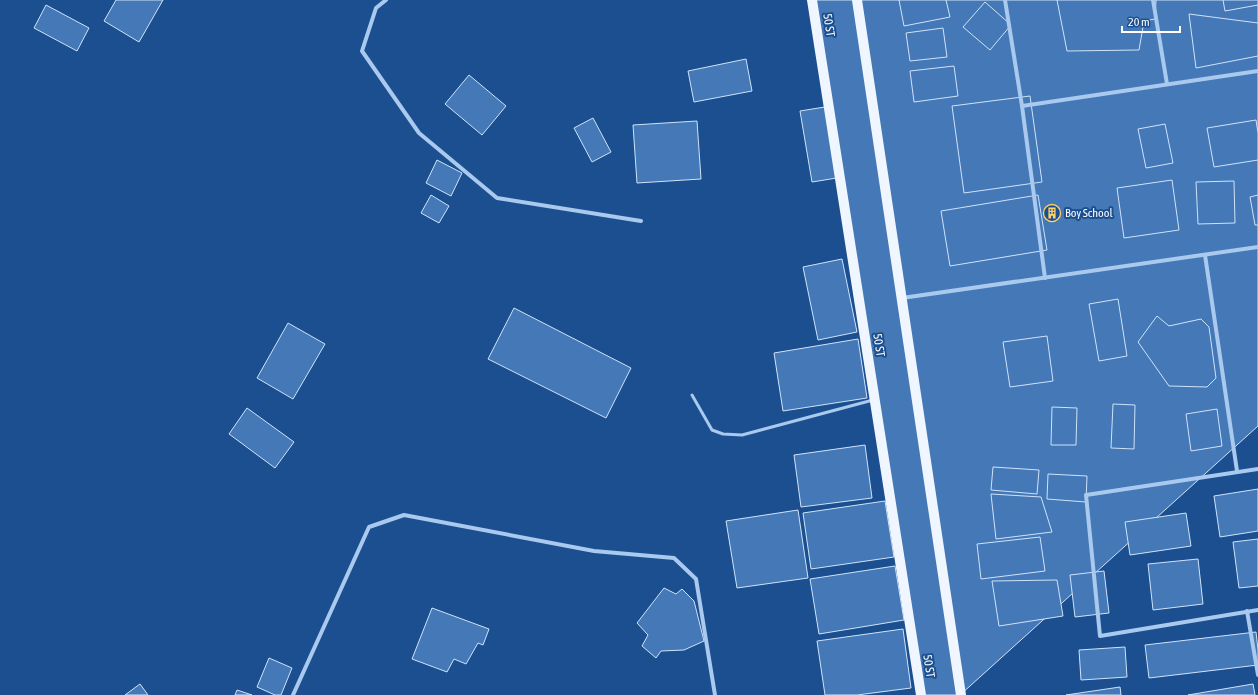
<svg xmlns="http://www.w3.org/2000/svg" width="1258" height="695" font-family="'Asap Condensed',sans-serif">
  <rect width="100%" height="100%" fill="#1b4f8f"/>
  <g fill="#4478b7" stroke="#cfe3fa">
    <polygon points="116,0 163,0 139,42 104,21"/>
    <polygon points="812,0 1258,0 1258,426 960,695 921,695"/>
    <polygon points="899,0 946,0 950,17 904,26"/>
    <polygon points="1057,0 1156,0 1155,19 1144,21 1139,50 1067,51"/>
    <polygon points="1223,0 1258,0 1258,5 1225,11"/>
    <polygon points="985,2 1011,25 990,50 963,27"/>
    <polygon points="46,5 89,28 77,51 34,28"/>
    <polygon points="1189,14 1258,23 1258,56 1196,68"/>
    <polygon points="943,28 947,57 910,61 906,33"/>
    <polygon points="746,59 752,91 694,102 688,71"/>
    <polygon points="954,66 958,96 914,102 910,71"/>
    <polygon points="469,75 506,106 482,135 445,104"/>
    <polygon points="1030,96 1042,182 964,193 952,106"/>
    <polygon points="831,106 843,177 812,182 800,111"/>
    <polygon points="593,118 611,152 592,162 574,128"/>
    <polygon points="1256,120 1258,133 1258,160 1214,167 1207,128"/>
    <polygon points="697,121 701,179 637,183 633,125"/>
    <polygon points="1165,124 1173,163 1146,168 1138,129"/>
    <polygon points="437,160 462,173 451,196 426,183"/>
    <polygon points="1172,180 1179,230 1124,238 1117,188"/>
    <polygon points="1234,181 1235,223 1198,224 1196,182"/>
    <polygon points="431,195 449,206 439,223 421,213"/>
    <polygon points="1038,195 1047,250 950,266 941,211"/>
    <polygon points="1258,195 1258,225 1255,225 1250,197"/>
    <polygon points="842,259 857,332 818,340 803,267"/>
    <polygon points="1118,299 1127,356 1099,361 1089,304"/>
    <polygon points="514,308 631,368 606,418 488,359"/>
    <polygon points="1157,316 1169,326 1201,319 1209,327 1216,378 1207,387 1169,386 1138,342"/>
    <polygon points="288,323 325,344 293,399 257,378"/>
    <polygon points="1047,336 1053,381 1010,387 1003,342"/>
    <polygon points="858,339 867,398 783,411 774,353"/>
    <polygon points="1113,404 1135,405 1134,449 1111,448"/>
    <polygon points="1052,407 1077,408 1076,445 1051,445"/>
    <polygon points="247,408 294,442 275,468 229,434"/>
    <polygon points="1217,409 1222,446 1191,451 1186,414"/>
    <polygon points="865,445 872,498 801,507 794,455"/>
    <polygon points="993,467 1039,470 1037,494 991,490"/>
    <polygon points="1048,474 1087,476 1086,502 1047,499"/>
    <polygon points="1258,489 1258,531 1220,537 1214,496"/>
    <polygon points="991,494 1041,497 1052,532 996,539"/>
    <polygon points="885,501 894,557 811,569 803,513"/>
    <polygon points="798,510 808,578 737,588 726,521"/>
    <polygon points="1186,513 1191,546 1130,555 1125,522"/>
    <polygon points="1040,537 1045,571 981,579 977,544"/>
    <polygon points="1258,539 1258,586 1239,588 1233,542"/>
    <polygon points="1198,559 1203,604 1153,610 1148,564"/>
    <polygon points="895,566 904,620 819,634 810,579"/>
    <polygon points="1104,571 1109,613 1075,617 1070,575"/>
    <polygon points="1057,580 1063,616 999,626 992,581"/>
    <polygon points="664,588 676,594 682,589 694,601 704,641 684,650 661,651 656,658 642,646 648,635 637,623"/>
    <polygon points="432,608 489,629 483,645 478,643 466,664 454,659 447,672 412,659"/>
    <polygon points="903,629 911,688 857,695 825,695 817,641"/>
    <polygon points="1256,632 1258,650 1258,665 1149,678 1145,645"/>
    <polygon points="1125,647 1127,677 1081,680 1079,650"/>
    <polygon points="269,658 292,668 281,695 275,695 257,687"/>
    <polygon points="140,684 148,695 125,695"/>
    <polygon points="1253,684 1255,695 1188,695"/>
    <polygon points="1120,687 1121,695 1066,695"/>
    <polygon points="237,690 252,695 235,695"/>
  </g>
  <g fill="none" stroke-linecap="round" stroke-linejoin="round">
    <polyline stroke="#a9c9ee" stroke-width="3" points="692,395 712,430 723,434 742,435 873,400"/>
    <g stroke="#a9c9ee" stroke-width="4">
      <polyline points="386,0 376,8 362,51 419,133 497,198 641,221"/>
      <polyline points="1005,0 1022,106 1045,278"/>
      <polyline points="1153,0 1167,84"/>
      <polyline points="1022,106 1258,71"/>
      <polyline points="1205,255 1237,471"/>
      <polyline points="902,298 1258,247"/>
      <polyline points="1258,469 1086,495 1100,636 1258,610"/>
      <polyline points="1247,611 1258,675"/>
      <polyline points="293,695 369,527 404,515 594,551 674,558 696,579 715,695"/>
    </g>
    <g stroke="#f0f6ff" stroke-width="10">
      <polyline points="812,0 921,695"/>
      <polyline points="857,0 961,695"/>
    </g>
  </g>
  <defs>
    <g id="building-ring" transform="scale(0.9)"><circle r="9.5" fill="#1b4f8f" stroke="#ffd166" stroke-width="1.5"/><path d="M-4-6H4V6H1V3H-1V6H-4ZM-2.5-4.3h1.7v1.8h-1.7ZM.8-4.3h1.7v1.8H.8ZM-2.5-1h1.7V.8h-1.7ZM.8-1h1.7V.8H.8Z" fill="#ffd166"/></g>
  </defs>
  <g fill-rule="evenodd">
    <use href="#building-ring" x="1052" y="213"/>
  </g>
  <g text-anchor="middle" stroke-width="4" stroke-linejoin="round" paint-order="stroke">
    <g font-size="12" fill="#fff" stroke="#1b4f8f">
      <text transform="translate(829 25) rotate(81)" y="4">50 ST</text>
      <text transform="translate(879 345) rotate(81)" y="4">50 ST</text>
      <text transform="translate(929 666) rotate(81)" y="4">50 ST</text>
    </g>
    <g font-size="12" fill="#fff" stroke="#1b4f8f" text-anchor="start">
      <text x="1065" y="217">Boy School</text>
    </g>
  </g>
  <path d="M1122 26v6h58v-6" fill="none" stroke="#ffffff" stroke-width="2"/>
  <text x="1128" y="26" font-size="12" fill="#ffffff" stroke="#1b4f8f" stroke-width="3" paint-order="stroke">20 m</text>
</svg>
